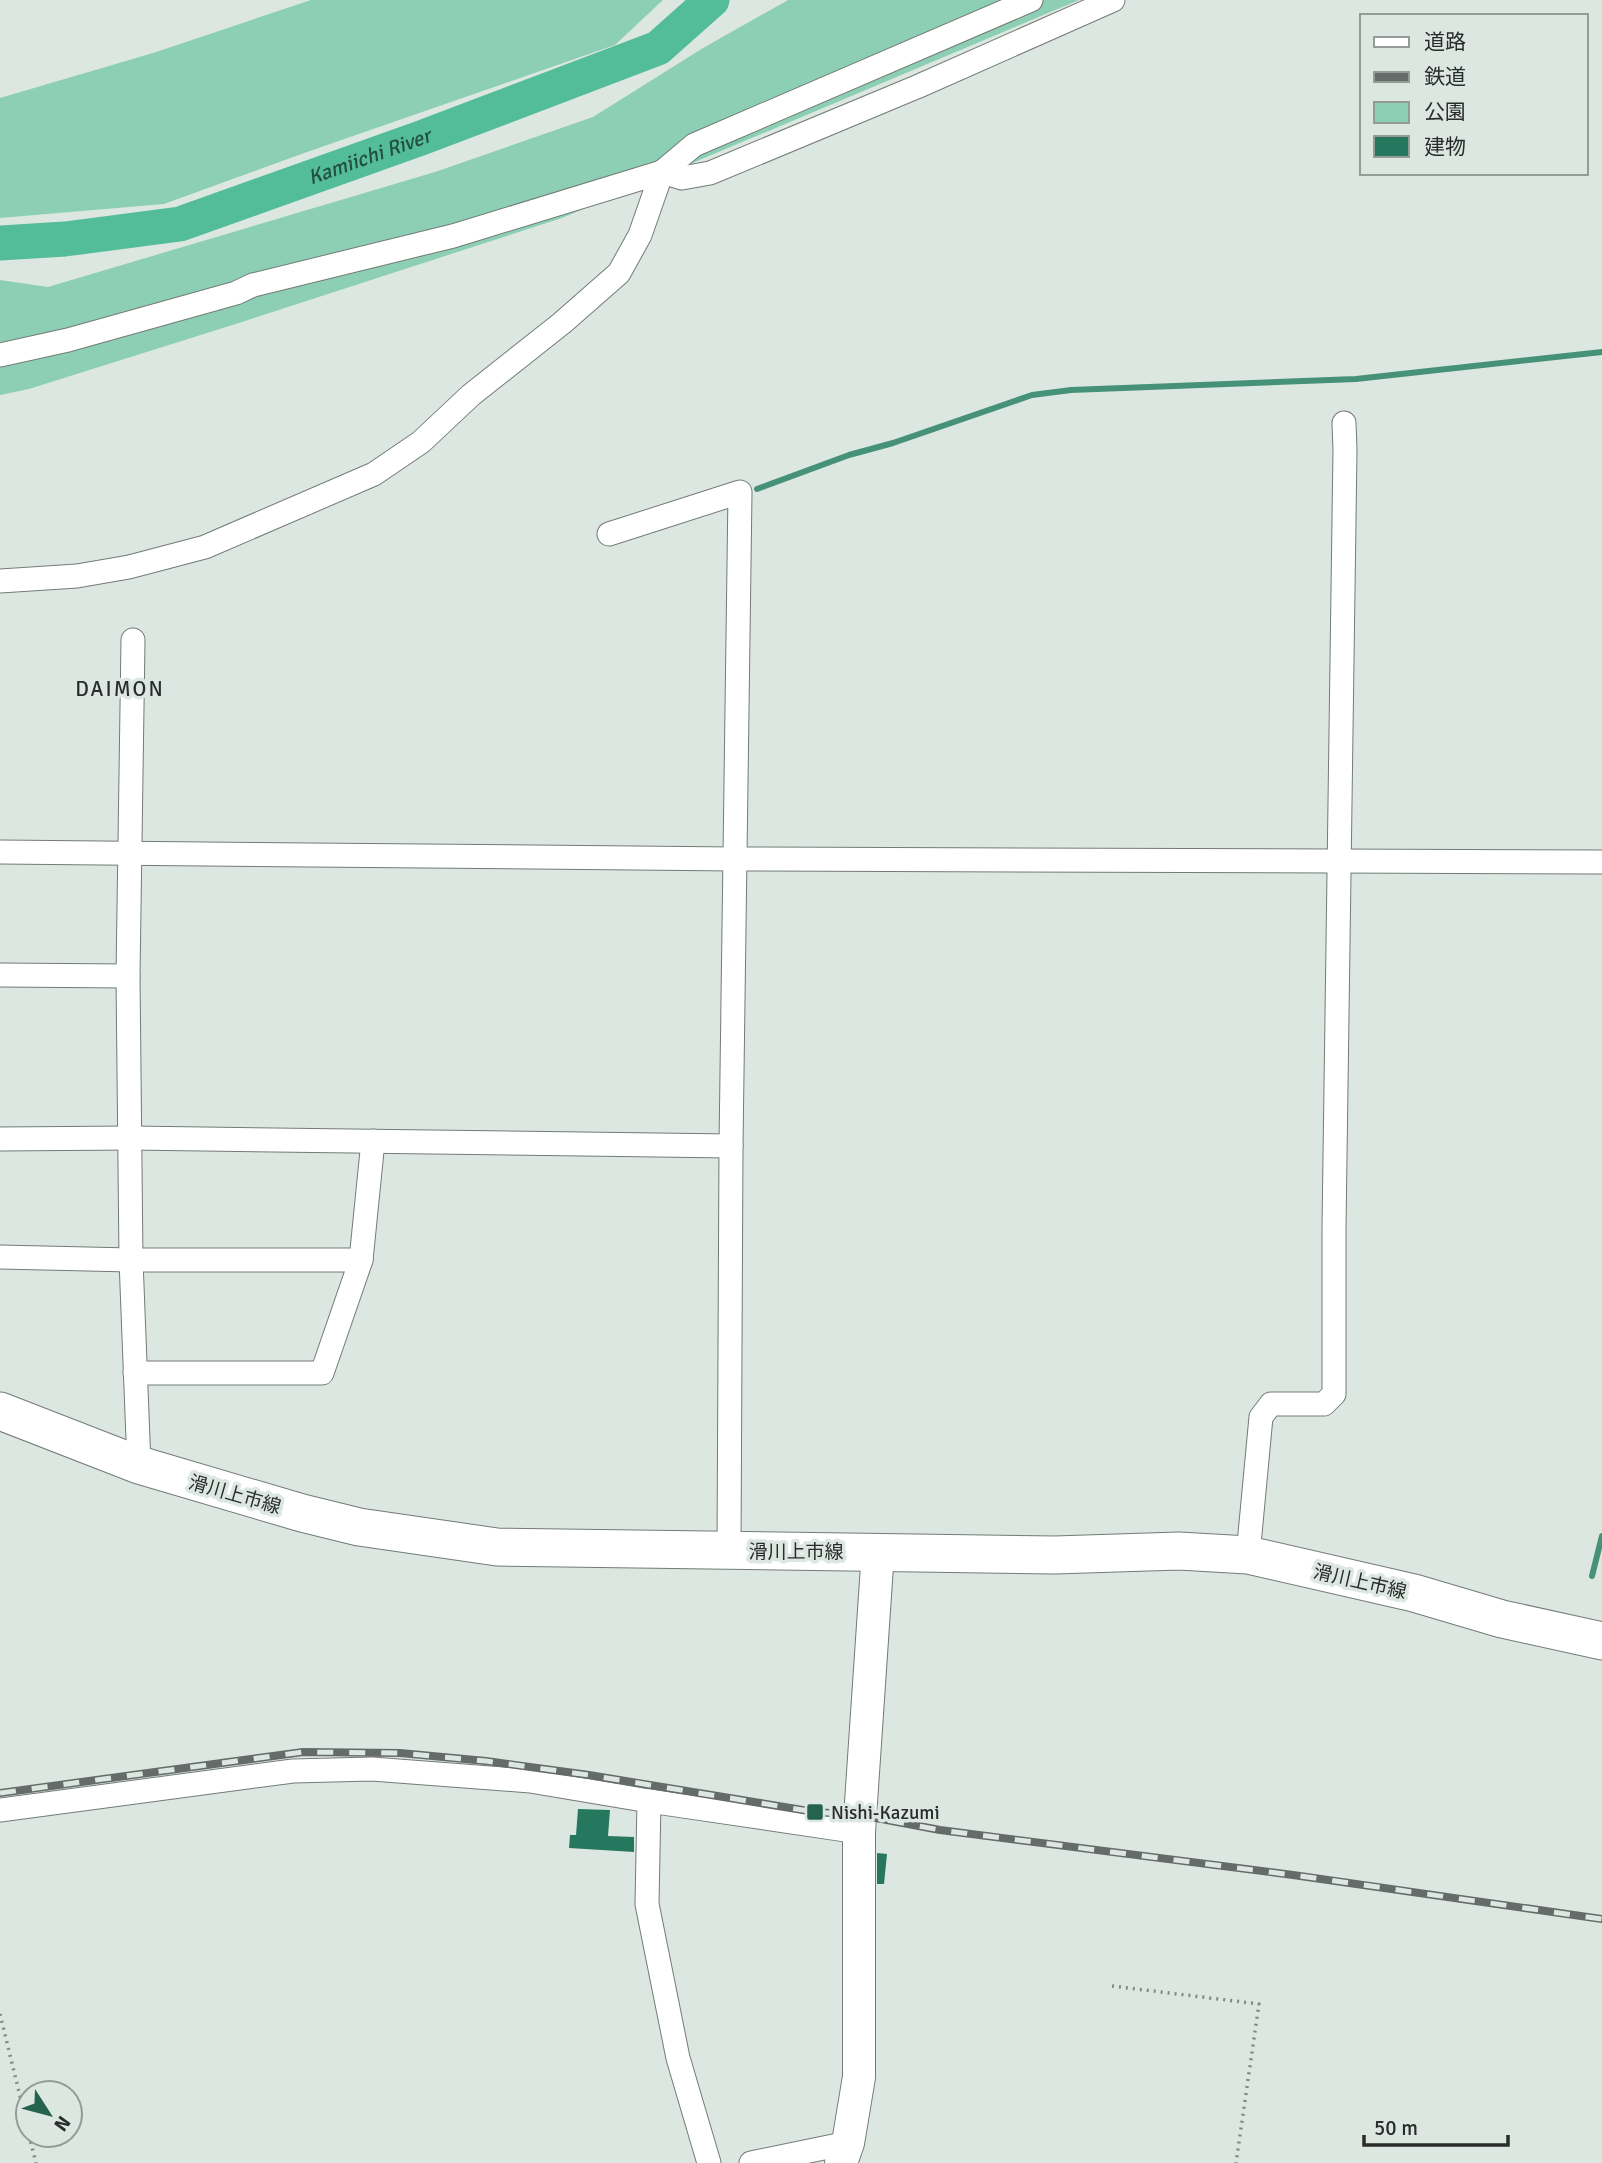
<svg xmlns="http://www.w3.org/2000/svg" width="1602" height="2163" font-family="Signika,'Noto Sans JP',sans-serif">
  <rect width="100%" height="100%" fill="#dde7e2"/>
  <g fill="#8dcfb5">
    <polygon points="311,0 663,0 615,45 307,152 164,204 0,218 0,98 153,53"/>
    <polygon points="788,0 1079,0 562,218 242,322 29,389 0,395 0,280 48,287 435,172 593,117 703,48"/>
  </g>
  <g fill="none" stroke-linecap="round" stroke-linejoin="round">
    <g stroke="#469278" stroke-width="6">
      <polyline points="757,489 849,455 893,443 1032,395 1071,390 1356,379 1602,352"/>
      <polyline points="1592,1576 1602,1536"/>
    </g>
    <path stroke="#53bd99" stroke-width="35" id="s1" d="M0,243L65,239L180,224L421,138L658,48L712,0"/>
  </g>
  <g fill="#25785e">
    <polygon points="578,1809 610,1810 608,1836 634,1837 634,1852 569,1848 570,1835 576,1835"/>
    <polygon points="877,1853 887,1854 884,1884 877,1884"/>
  </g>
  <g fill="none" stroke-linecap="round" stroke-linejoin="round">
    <g stroke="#727b77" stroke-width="25">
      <g id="street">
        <polyline points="662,172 682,178 710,173 919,86 1113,0"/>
        <polyline points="662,172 694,145 1031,0"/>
        <polyline points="0,355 68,340 236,293 253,285 453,236 662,172 640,235 619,273 562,323 471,395 421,442 374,474 205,547 129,567 77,576 0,581"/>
        <polyline points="609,534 740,492 731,1146 729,1550"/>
        <polyline points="133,640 128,976 131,1260 139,1465"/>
        <polyline points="0,852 735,859 1602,862"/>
        <polyline points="0,975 128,976"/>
        <polyline points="0,1139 131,1138 731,1146"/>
        <polyline points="0,1257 131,1260 361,1260"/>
        <polyline points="135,1373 322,1373 361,1260 373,1141"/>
        <polyline points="1248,1555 1261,1417 1271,1404 1324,1404 1334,1394 1334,1228 1345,449 1344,423"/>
        <polyline points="0,1810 293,1771 372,1769 530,1781 649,1801"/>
        <polyline points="709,2163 678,2058 647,1904 649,1801 859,1832"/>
        <polyline points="751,2163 848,2143"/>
      </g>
    </g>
    <g stroke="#727b77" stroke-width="34">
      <polyline id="secondary" points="841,2163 848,2143 859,2077 859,1832 878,1551"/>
    </g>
    <g stroke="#727b77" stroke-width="39">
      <polyline id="primary" points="0,1411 139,1465 302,1513 359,1527 497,1547 1055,1555 1179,1551 1248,1555 1414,1593 1502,1619 1602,1641"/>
    </g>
    <g stroke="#838a86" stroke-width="3.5" stroke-dasharray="2 5" stroke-linecap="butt">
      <polyline points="1112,1986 1259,2004 1236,2163"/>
      <polyline points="0,2014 28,2129"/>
      <polyline points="29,2135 36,2163"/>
    </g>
    <use href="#street" stroke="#fff" stroke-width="23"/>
    <use href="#secondary" stroke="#fff" stroke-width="32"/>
    <use href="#primary" stroke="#fff" stroke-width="37"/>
    <g stroke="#656b68" stroke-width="8">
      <polyline id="rail" points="0,1793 303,1752 400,1753 486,1761 589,1775 815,1812 860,1815 940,1830 1293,1875 1602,1919"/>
    </g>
    <use href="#rail" stroke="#dde7e2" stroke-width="5" stroke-dasharray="16" stroke-linecap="butt"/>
  </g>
  <rect fill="#26634e" stroke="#dde7e2" stroke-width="2.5" x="806" y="1803" width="18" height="18" rx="3.5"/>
  <g text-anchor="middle" stroke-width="7" stroke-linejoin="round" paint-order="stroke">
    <g font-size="19" fill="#282c2a" stroke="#dde7e2">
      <text transform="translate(235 1494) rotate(16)" y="7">滑川上市線</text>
      <text x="796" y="1558">滑川上市線</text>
      <text transform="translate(1360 1581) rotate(13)" y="7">滑川上市線</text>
    </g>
    <g font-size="19" fill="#282c2a" stroke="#dde7e2" text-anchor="start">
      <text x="831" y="1819">Nishi-Kazumi</text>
    </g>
    <g font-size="21" font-style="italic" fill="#235040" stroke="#dde7e2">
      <text dy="7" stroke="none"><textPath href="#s1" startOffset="382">Kamiichi River</textPath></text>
    </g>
    <g font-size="21" letter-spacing="2" fill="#282c2a" stroke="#dde7e2">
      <text x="120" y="696">DAIMON</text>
    </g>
  </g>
  <rect x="1360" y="14" width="228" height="161" fill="#dde7e2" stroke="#959c98" stroke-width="2"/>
  <rect x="1374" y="37" width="35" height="10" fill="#ffffff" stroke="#959c98" stroke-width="2"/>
  <text x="1424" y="49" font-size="21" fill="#282c2a">道路</text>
  <rect x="1374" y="72" width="35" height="10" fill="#656b68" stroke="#959c98" stroke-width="2"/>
  <text x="1424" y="84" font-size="21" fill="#282c2a">鉄道</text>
  <rect x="1374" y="102" width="35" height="21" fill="#8dcfb5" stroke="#959c98" stroke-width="2"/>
  <text x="1424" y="119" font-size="21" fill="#282c2a">公園</text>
  <rect x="1374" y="136" width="35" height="21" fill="#25785e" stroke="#959c98" stroke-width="2"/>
  <text x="1424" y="154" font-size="21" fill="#282c2a">建物</text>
  <g transform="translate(49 2114) rotate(126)"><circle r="33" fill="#dde7e2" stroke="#959c98" stroke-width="2"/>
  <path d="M0-5L12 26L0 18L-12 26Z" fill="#26634e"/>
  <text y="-10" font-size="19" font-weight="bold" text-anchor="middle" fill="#282c2a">N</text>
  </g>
  <path d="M1364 2135v10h144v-10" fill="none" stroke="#282c2a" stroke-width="3.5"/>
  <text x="1374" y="2135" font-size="21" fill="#282c2a" stroke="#dde7e2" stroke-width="5" paint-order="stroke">50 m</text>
</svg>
